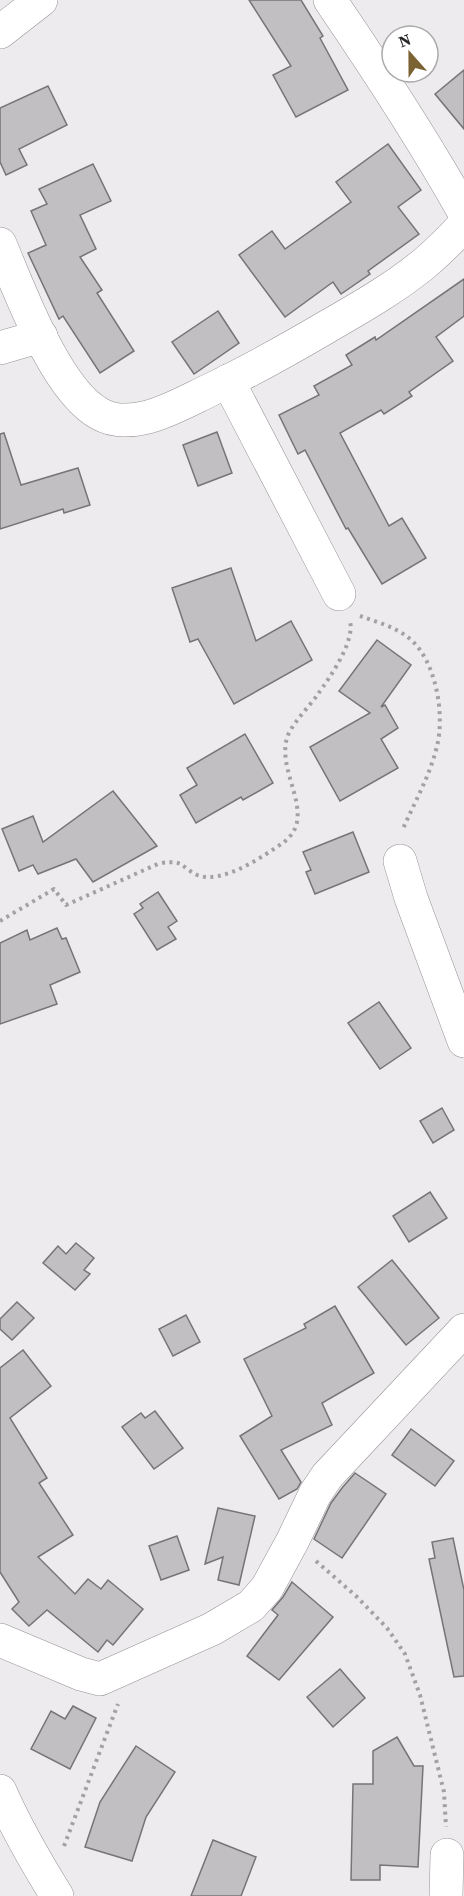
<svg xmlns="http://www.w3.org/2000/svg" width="464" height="1896" font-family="'Source Serif 4',serif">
  <rect width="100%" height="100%" fill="#eeebee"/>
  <g fill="#c2bfc2" stroke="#767476" stroke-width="1.5">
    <polygon points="249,0 301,0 323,36 320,38 348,90 296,117 273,75 291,66"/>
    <polygon points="464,70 464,129 435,94"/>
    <polygon points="48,86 67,125 19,149 27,165 6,175 0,162 0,108"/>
    <polygon points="388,144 421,190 398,207 419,234 368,271 370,274 341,294 333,282 285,317 239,255 272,231 285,249 351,202 336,182"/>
    <polygon points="93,164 111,201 80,215 96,249 80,257 102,290 97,293 134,351 100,373 63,316 59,319 28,253 46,245 31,211 47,204 39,189"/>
    <polygon points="464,279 464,316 436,337 453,361 409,392 412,396 384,414 381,410 340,433 389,526 402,518 426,558 382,584 348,528 346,529 305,450 298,454 279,415 319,395 314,386 352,365 346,355 375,337 376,340"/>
    <polygon points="218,311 239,343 194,374 172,342"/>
    <polygon points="217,432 232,473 198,486 183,445"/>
    <polygon points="4,433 21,485 78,468 90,505 64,513 63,509 0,529 0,434"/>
    <polygon points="231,568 256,641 291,621 312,660 234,704 198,639 190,642 172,588"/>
    <polygon points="377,640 411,665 381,707 385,705 398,728 381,739 398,768 340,801 310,747 370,713 339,691"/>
    <polygon points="245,734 273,783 243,800 241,797 196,823 180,795 197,785 187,768"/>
    <polygon points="113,791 157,846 93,882 76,859 38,874 33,865 19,871 2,829 33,816 43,842"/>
    <polygon points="353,832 369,872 315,894 306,872 311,870 303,852"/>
    <polygon points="158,892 177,921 168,927 176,939 157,950 134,914 143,908 140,904"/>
    <polygon points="57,928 62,939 66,938 80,972 50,985 57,1004 0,1024 0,943 27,930 30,940"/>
    <polygon points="379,1002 411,1048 380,1069 348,1023"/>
    <polygon points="442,1108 454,1130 433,1143 420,1121"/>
    <polygon points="430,1192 447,1218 409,1242 393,1216"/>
    <polygon points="76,1243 94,1258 84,1270 90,1274 75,1290 43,1263 58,1246 66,1254"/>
    <polygon points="392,1260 439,1318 406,1345 358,1287"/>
    <polygon points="17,1302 34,1318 12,1340 0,1329 0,1319"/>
    <polygon points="335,1306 374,1373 322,1403 332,1425 281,1450 301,1482 297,1489 279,1499 240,1436 272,1416 244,1359 306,1328 304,1324"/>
    <polygon points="186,1315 200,1342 173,1356 159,1329"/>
    <polygon points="23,1350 51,1386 10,1418 47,1478 39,1483 73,1535 38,1557 75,1594 88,1579 101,1589 108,1580 143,1609 113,1645 107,1640 98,1652 47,1610 29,1626 12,1609 19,1602 0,1572 0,1368"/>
    <polygon points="155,1411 183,1448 154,1469 122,1427 141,1413 145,1418"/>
    <polygon points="411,1429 454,1461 435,1486 392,1455"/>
    <polygon points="355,1473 386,1494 342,1558 314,1539 331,1503 342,1488"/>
    <polygon points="218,1508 255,1516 239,1585 218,1580 223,1557 205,1564"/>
    <polygon points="177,1536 189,1570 161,1580 149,1546"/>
    <polygon points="453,1538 464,1590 464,1676 454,1677 429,1559 435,1558 432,1542"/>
    <polygon points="292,1582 333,1617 279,1680 247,1656 278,1615 272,1610 283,1597"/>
    <polygon points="340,1669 365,1698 333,1727 307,1697"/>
    <polygon points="73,1706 96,1718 70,1769 31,1749 51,1711 65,1719"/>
    <polygon points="397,1737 414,1766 423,1766 418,1867 380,1865 380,1880 351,1880 353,1784 373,1784 373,1751"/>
    <polygon points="136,1746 175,1772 146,1817 132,1861 85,1847 100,1802"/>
    <polygon points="213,1840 256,1857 241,1896 191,1896"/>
  </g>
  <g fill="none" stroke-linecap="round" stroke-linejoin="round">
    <g stroke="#959294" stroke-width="34">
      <g id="minor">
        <path d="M330,0C377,69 423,139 464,212"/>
        <polyline points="0,32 41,0"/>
        <path d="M0,244C19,289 56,391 100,414C114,422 132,421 148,417C170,411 191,399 210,390C252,370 291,348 330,325C363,306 396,287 425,263C439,251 452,238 464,225"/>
        <polyline points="0,348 41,336"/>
        <polyline points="228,381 339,594"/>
        <polyline points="400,861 411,898 464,1041"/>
        <polyline points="0,1640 81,1674 100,1679 212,1629 251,1606 267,1588 293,1540 315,1494 327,1476 464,1330"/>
        <path d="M0,1791C16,1828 36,1862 57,1896"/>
        <polyline points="446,1896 447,1855"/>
      </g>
    </g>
    <g stroke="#a3a1a3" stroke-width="4" stroke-dasharray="3 4.5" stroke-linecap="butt">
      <path d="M360,616C377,622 396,627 410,639C436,661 445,714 437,746C430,776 414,803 402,831"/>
      <path d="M0,921L54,889L66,905L160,863C185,860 179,866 197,875C222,885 264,856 284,842C319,815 274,771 288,735C295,720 309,707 318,694C330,677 355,642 350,621"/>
      <polyline points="316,1561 356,1596 387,1628 405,1654 420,1695 444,1792 446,1827"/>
      <polyline points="64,1846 118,1704"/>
    </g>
    <use href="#minor" stroke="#fff" stroke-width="33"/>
  </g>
  <g transform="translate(410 54) rotate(339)"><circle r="28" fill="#ffffff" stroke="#a9a9a9" stroke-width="1.5"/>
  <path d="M0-4.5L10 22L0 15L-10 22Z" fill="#7a6233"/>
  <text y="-9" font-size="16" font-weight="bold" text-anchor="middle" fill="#292829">N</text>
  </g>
</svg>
